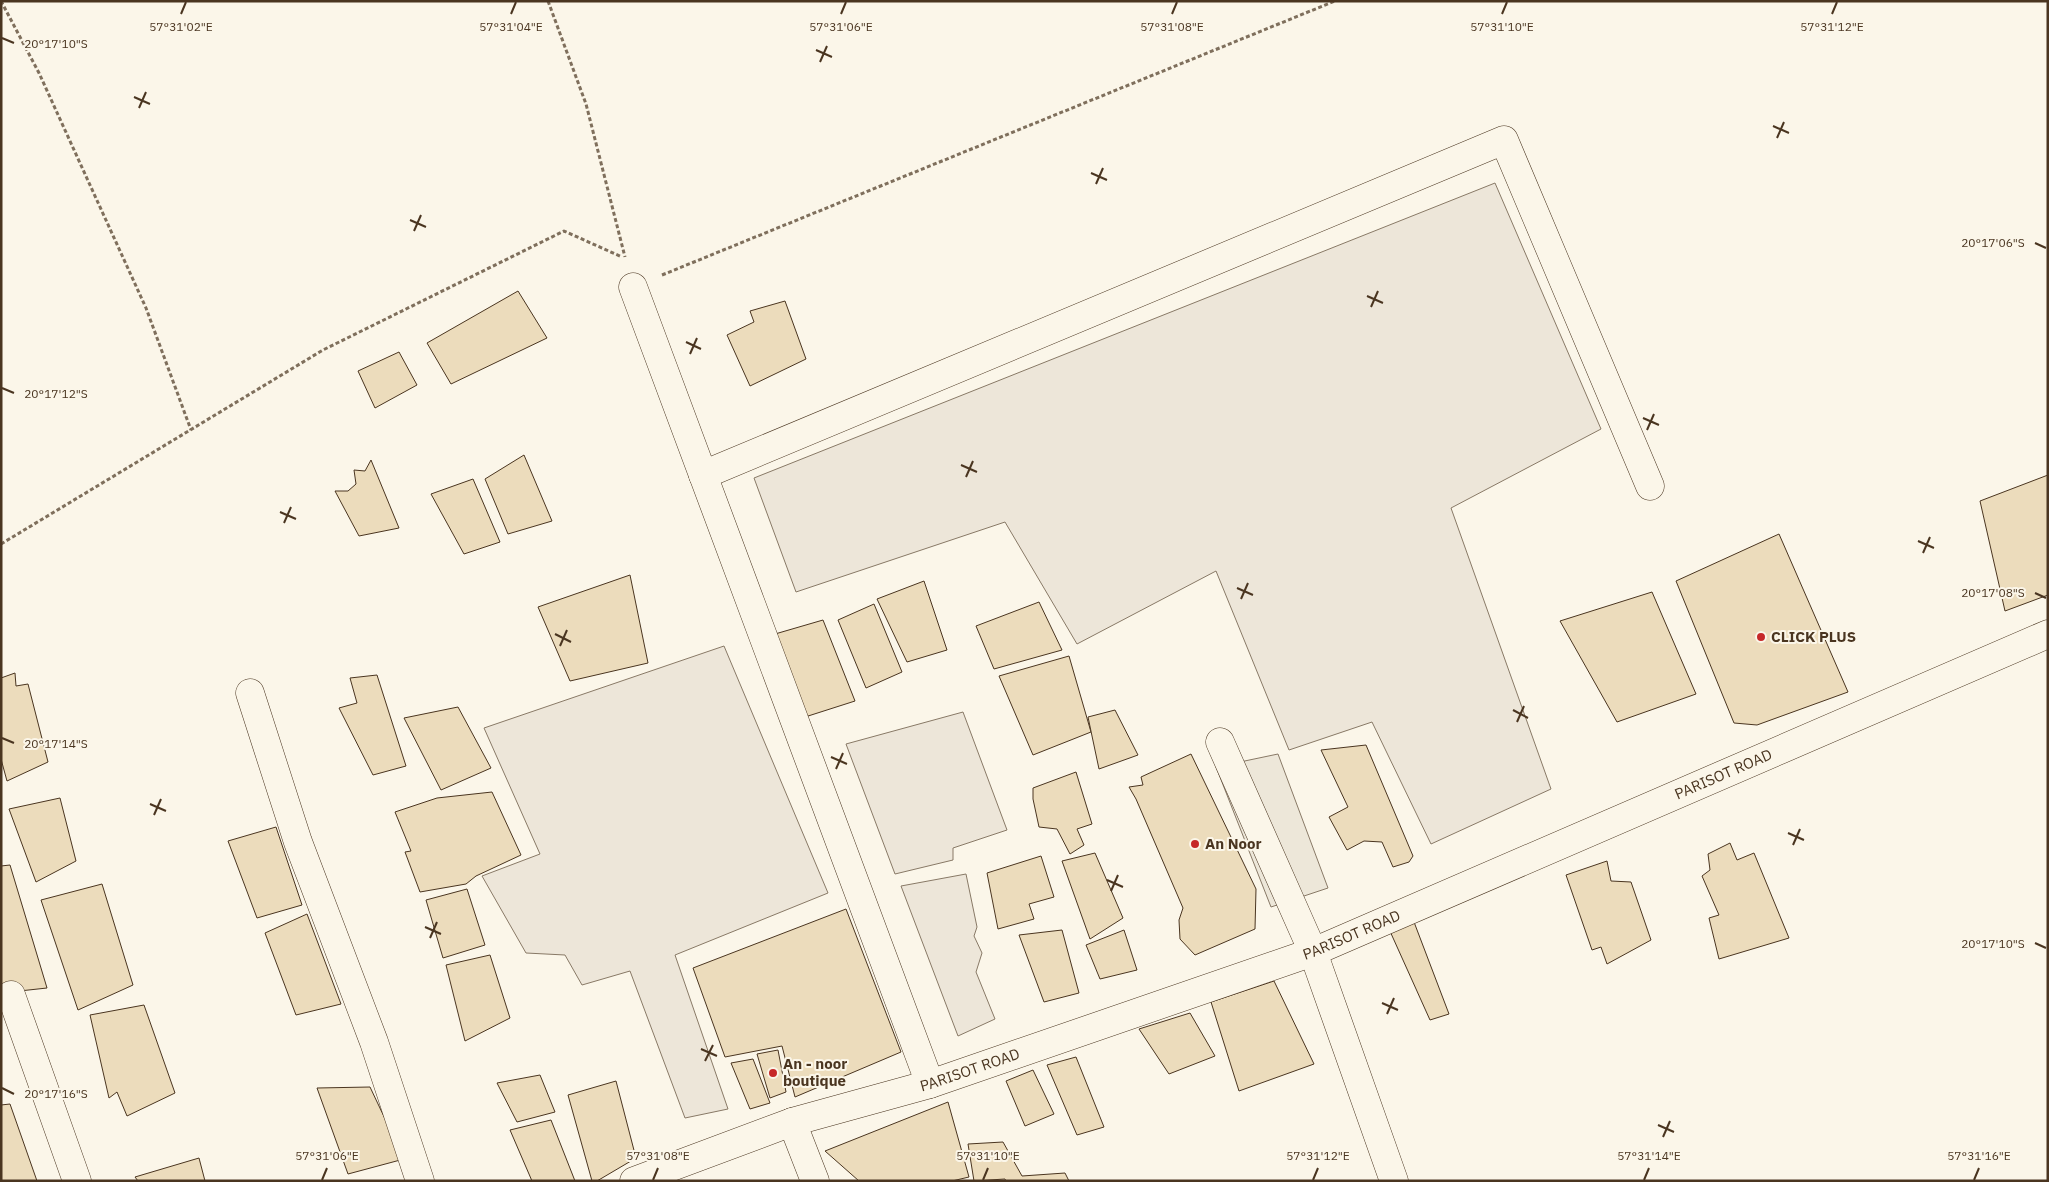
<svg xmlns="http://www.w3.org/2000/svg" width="2049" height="1182" font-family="'IBM Plex Sans',sans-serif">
  <rect width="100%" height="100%" fill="#fbf6e9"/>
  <g fill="#ede6d9" stroke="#887966">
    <polygon points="1495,183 1601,429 1451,508 1551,789 1431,844 1372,722 1289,750 1216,571 1077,644 1005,522 796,592 754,478"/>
    <polygon points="724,646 828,893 675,955 728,1109 685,1118 630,971 582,985 565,955 526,953 482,876 540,854 484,728"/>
    <polygon points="963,712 1007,830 953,848 953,860 895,874 846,744"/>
    <polygon points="966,874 977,927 974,936 982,953 976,972 995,1019 958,1036 901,886"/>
  </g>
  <polygon fill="#ede7d9" stroke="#887966" points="1278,754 1328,888 1271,907 1216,767"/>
  <g fill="#ecdcbc" stroke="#4a3520">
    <polygon points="518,291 547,338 451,384 427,343"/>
    <polygon points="785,301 806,359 750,386 727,335 754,322 750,311"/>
    <polygon points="399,352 417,385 375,408 358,371"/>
    <polygon points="524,455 552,521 508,534 485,479"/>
    <polygon points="371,460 399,528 359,536 335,491 348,491 356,484 354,470 365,471"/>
    <polygon points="2048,475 2048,595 2005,611 1980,501"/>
    <polygon points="473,479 500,542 464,554 431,494"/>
    <polygon points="1779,534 1848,692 1757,725 1734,723 1676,581"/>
    <polygon points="630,575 648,663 570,681 538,607"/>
    <polygon points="924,581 947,650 907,662 877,599"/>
    <polygon points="1652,592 1696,694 1617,722 1560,621"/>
    <polygon points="1039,602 1062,650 994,669 976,626"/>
    <polygon points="874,604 902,672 866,688 838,620"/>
    <polygon points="823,620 855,701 805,717 775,634"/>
    <polygon points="1069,656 1091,732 1033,755 999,676"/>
    <polygon points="15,673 16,686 28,684 48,762 7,781 1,759 1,678"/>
    <polygon points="377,675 406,766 373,775 339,708 357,703 350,678"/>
    <polygon points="458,707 491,768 441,790 404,718"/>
    <polygon points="1115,710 1138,755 1099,769 1088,717"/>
    <polygon points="1366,745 1413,856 1409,862 1393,867 1382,842 1364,841 1347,850 1329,817 1348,807 1321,750"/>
    <polygon points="1191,754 1256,889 1255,929 1195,955 1180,939 1179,920 1183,908 1136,799 1129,787 1143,785 1141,777"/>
    <polygon points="1076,772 1092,824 1077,829 1084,845 1070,854 1057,829 1039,827 1033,799 1033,788"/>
    <polygon points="492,792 521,855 476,876 466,884 420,892 405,852 411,851 395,812 437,798"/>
    <polygon points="60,798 76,861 36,882 9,809"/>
    <polygon points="276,827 302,905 257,918 228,841"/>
    <polygon points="1730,843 1737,860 1754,853 1789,938 1719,959 1709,918 1719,915 1702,876 1710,870 1708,854"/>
    <polygon points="1095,853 1123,918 1090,939 1062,861"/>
    <polygon points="1041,856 1054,897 1029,904 1034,919 998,929 987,873"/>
    <polygon points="1607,861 1611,881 1631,882 1651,940 1607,964 1601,947 1592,950 1566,875"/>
    <polygon points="10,865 47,988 1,993 1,866"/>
    <polygon points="102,884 133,985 78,1010 41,900"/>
    <polygon points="467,889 485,945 443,958 426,900"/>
    <polygon points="846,909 901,1052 795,1097 782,1046 725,1057 693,968"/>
    <polygon points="307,914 341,1004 296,1015 265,933"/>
    <polygon points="1414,922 1449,1014 1430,1020 1389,929"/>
    <polygon points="1062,930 1079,993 1044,1002 1019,935"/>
    <polygon points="1124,930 1137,970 1100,979 1086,945"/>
    <polygon points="490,955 510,1018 465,1041 446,965"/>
    <polygon points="1274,981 1314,1064 1239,1091 1211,1002"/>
    <polygon points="144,1005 175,1093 127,1116 117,1092 109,1098 90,1015"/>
    <polygon points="1190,1013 1215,1056 1169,1074 1139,1029"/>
    <polygon points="778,1050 786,1092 770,1098 757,1054"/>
    <polygon points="1076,1057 1104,1127 1077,1135 1047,1065"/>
    <polygon points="753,1059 770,1103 750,1109 731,1063"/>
    <polygon points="1033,1070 1054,1114 1025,1126 1006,1081"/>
    <polygon points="540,1075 555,1112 517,1122 497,1083"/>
    <polygon points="616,1081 636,1158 597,1181 592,1181 568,1095"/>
    <polygon points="370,1087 404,1159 348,1174 317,1088"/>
    <polygon points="948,1102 969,1177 952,1181 859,1181 825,1151"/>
    <polygon points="10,1104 37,1181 1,1181 1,1105"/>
    <polygon points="551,1120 575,1181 532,1181 510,1130"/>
    <polygon points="1003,1142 1022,1176 1065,1173 1069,1181 1006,1181 1005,1179 974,1181 968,1144"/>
    <polygon points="199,1158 205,1181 138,1181 135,1177"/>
  </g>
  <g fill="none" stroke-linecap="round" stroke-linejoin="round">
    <g stroke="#4a3520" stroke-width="29">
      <g id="minor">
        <polyline points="633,287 930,1084"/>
        <polyline points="703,475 1504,140 1650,486"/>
        <polyline points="250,693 298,842 374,1042 420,1181"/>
        <polyline points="1220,742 1313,952 1394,1181"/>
        <polyline points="11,995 77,1181"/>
        <polyline points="792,1122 815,1181"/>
        <path id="s1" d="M634,1181L792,1122L930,1084L1313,952L2048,634"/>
      </g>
    </g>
    <g stroke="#7f6f5c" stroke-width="3" stroke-dasharray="4 2.5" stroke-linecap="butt">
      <polyline points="1,1 39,73 146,308 191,430"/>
      <polyline points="548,1 586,104 625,257"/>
      <polyline points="662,275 1335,1"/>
      <polyline points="1,544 323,350 564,231 622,257"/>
    </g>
    <use href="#minor" stroke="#fbf6e9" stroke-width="28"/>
  </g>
  <path fill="none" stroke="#4a3520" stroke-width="2" d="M181,14L186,2M511,14L516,2M841,14L846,2M1172,14L1177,2M1502,14L1507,2M1832,14L1837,2M2,38L14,43M816,50L832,57M820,62L827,46M134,97L150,104M139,108L146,92M1773,126L1789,133M1777,138L1784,122M1091,173L1107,180M1096,184L1103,168M410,220L426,227M414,231L421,215M2035,243L2046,248M1367,296L1383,303M1371,307L1378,291M686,342L701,349M690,354L697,338M2,388L14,393M1643,418L1659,425M1647,430L1654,414M961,465L977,472M966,477L973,461M280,512L296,519M284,523L291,507M1918,541L1934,548M1923,553L1930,537M1237,588L1253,595M2035,593L2046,598M1241,599L1248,583M555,634L571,642M560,646L567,630M1513,710L1528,718M1517,722L1524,706M2,738L14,743M831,757L847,764M836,769L843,753M150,804L166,811M154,815L161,799M1788,833L1804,840M1793,845L1800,829M1107,880L1123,887M1111,891L1118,875M425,927L441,934M430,938L437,922M2035,943L2046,948M1382,1003L1398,1010M1387,1014L1394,998M701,1049L717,1056M705,1061L713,1045M2,1088L14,1094M1658,1125L1674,1132M1663,1137L1670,1121M322,1180L327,1168M653,1180L658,1168M983,1180L988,1168M1313,1180L1318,1168M1644,1180L1649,1168M1974,1180L1979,1168"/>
  <g fill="#c62828" stroke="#fbf6e9" stroke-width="2">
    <circle cx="1761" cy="637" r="5"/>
    <circle cx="1195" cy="844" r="5"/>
    <circle cx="773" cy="1073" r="5"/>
  </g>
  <g text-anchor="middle" stroke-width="4" stroke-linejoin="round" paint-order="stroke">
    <g font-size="15" font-weight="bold" fill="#4a3520" stroke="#fbf6e9" text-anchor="start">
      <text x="1771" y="642">CLICK PLUS</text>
      <text x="1205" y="849">An Noor</text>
      <text x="783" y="1069">An - noor<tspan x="783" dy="17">boutique</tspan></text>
    </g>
    <g font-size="15" fill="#4a3520" stroke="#fbf6e9">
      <text dy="5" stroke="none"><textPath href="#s1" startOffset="1164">PARISOT ROAD</textPath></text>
      <text dy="5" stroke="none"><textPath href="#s1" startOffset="759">PARISOT ROAD</textPath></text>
      <text dy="5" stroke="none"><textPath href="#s1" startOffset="354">PARISOT ROAD</textPath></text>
    </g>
  </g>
  <g font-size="12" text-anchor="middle" fill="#4a3520" stroke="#fbf6e9" stroke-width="4" stroke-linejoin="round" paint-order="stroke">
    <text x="1502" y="31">57°31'10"E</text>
    <text x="181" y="31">57°31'02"E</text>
    <text x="511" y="31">57°31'04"E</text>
    <text x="841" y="31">57°31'06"E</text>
    <text x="1172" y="31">57°31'08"E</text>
    <text x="1832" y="31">57°31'12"E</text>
    <text x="56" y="48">20°17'10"S</text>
    <text x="1993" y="247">20°17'06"S</text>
    <text x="56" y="398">20°17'12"S</text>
    <text x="1993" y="597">20°17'08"S</text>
    <text x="56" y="748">20°17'14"S</text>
    <text x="1993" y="948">20°17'10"S</text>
    <text x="56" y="1098">20°17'16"S</text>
    <text x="327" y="1160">57°31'06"E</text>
    <text x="658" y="1160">57°31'08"E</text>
    <text x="988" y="1160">57°31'10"E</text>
    <text x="1318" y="1160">57°31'12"E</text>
    <text x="1649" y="1160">57°31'14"E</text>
    <text x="1979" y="1160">57°31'16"E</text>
  </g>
  <rect width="2049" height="1182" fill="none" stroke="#4a3520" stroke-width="5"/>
</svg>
